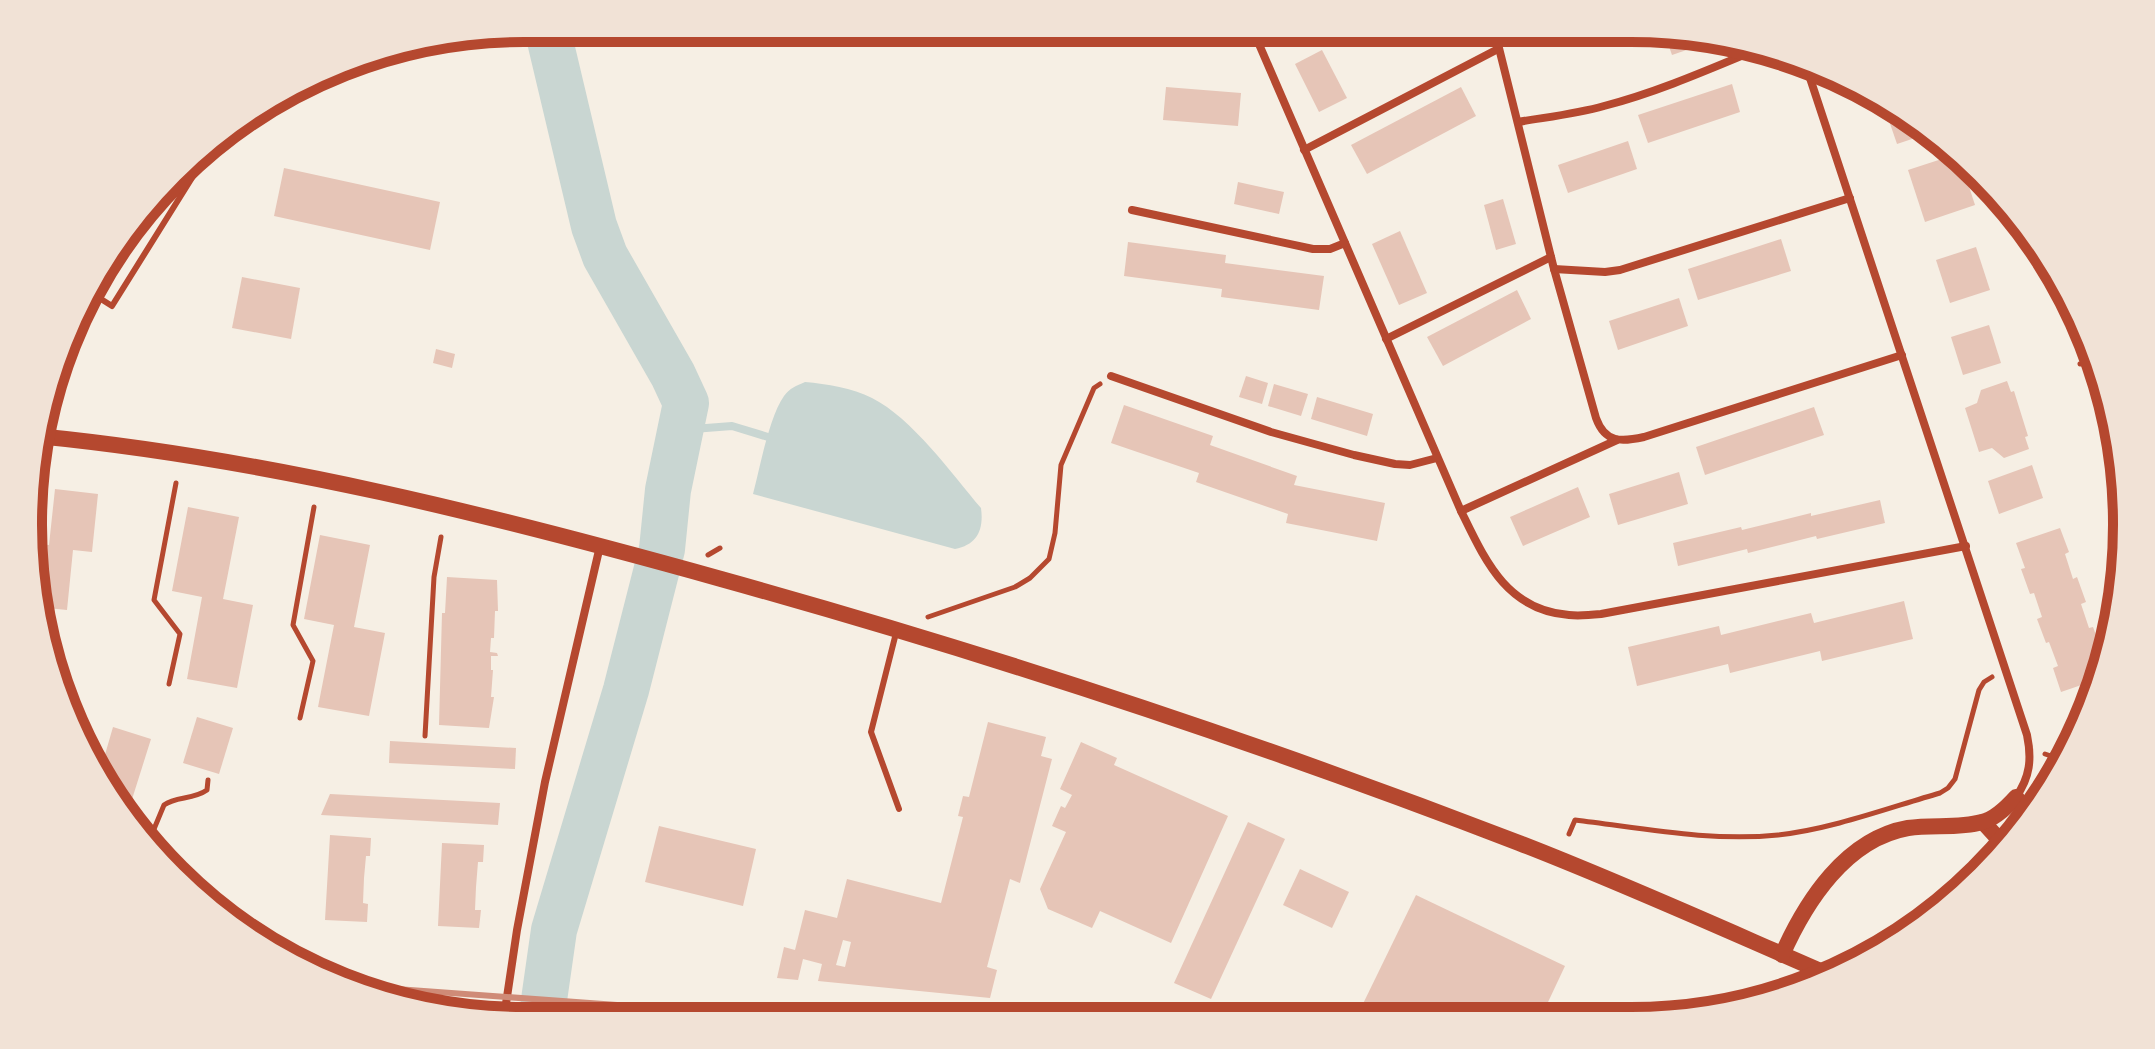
<svg xmlns="http://www.w3.org/2000/svg" width="2155" height="1049" font-family="'Noto Serif',serif">
  <rect width="100%" height="100%" fill="#f6efe4"/>
  <path fill="#c9d6d2" d="M805,382C827,384 852,388 872,398C912,418 952,474 981,508C984,530 977,545 955,549L753,494C760,468 769,417 784,396C790,388 796,386 805,382Z"/>
  <g fill="none" stroke-linecap="round" stroke-linejoin="round">
    <polyline stroke="#c9d6d2" stroke-width="8" points="680,430 732,426 768,437"/>
    <polyline stroke="#c9d6d2" stroke-width="46" points="541,1021 554,930 626,690 662,549 668,490 686,403 673,375 605,256 594,226 547,28"/>
  </g>
  <g fill="#e6c5b7" fill-rule="evenodd">
    <polygon points="612,28 643,28 642,33 633,33 633,40 613,42"/>
    <polygon points="1665,35 1697,41 1707,43 1672,55"/>
    <polygon points="1322,50 1347,98 1319,112 1295,64"/>
    <polygon points="1732,84 1740,112 1648,143 1638,115"/>
    <polygon points="1166,87 1241,93 1238,126 1163,120"/>
    <polygon points="1461,87 1476,116 1367,174 1351,145"/>
    <polygon points="1885,109 1924,135 1897,144"/>
    <polygon points="1628,141 1637,169 1568,193 1558,165"/>
    <polygon points="1954,155 1960,159 1975,205 1925,222 1908,170"/>
    <polygon points="284,168 440,202 430,250 274,216"/>
    <polygon points="1238,182 1284,192 1279,214 1234,204"/>
    <polygon points="1503,199 1516,244 1496,250 1484,205"/>
    <polygon points="153,204 130,244 129,243 104,283 99,279 111,249"/>
    <polygon points="1400,231 1427,293 1399,305 1372,244"/>
    <polygon points="1781,239 1791,271 1698,300 1688,269"/>
    <polygon points="1128,242 1226,255 1225,263 1324,276 1319,310 1221,297 1222,289 1124,276"/>
    <polygon points="1976,247 1990,290 1950,303 1936,260"/>
    <polygon points="242,277 300,288 291,339 232,328"/>
    <polygon points="1517,290 1531,319 1443,366 1427,337"/>
    <polygon points="1679,298 1688,326 1618,350 1609,321"/>
    <polygon points="1989,325 2001,363 1963,375 1951,337"/>
    <polygon points="436,349 455,354 452,368 433,363"/>
    <polygon points="1246,376 1268,383 1262,404 1239,397"/>
    <polygon points="2007,381 2011,392 2014,391 2028,436 2025,437 2029,449 2004,458 1992,448 1979,452 1965,408 1977,403 1981,390"/>
    <polygon points="1274,384 1308,394 1301,416 1268,406"/>
    <polygon points="1317,397 1373,414 1367,436 1311,419"/>
    <polygon points="1124,405 1213,436 1210,445 1297,476 1294,485 1385,503 1377,541 1286,523 1288,514 1196,482 1199,473 1111,443"/>
    <polygon points="1814,407 1824,435 1705,475 1696,447"/>
    <polygon points="2032,465 2043,498 1999,514 1988,481"/>
    <polygon points="1679,472 1688,504 1618,525 1609,494"/>
    <polygon points="1578,487 1590,517 1523,546 1510,517"/>
    <polygon points="55,489 98,494 92,552 73,550 67,610 47,608 45,632 32,590 34,544 49,545"/>
    <polygon points="1880,500 1885,523 1817,539 1816,536 1748,553 1747,549 1678,566 1673,543 1741,527 1742,530 1811,513 1811,516"/>
    <polygon points="188,507 239,517 223,599 253,605 237,688 187,679 202,597 172,591"/>
    <polygon points="2060,528 2069,552 2065,554 2073,579 2077,577 2086,602 2081,604 2089,628 2093,627 2102,651 2097,653 2100,661 2096,680 2061,692 2053,668 2058,666 2049,642 2046,643 2037,619 2042,617 2034,593 2030,594 2021,569 2025,568 2016,543"/>
    <polygon points="320,535 370,545 354,627 385,633 369,716 318,707 334,625 304,619"/>
    <polygon points="447,577 497,580 498,611 495,611 494,638 491,638 490,652 497,653 498,656 491,656 491,670 493,670 491,697 494,697 489,728 439,725 442,613 445,613"/>
    <polygon points="1904,601 1913,639 1822,661 1820,651 1730,673 1728,664 1637,686 1628,647 1719,626 1721,635 1811,613 1814,623"/>
    <polygon points="197,717 233,728 219,774 183,763"/>
    <path d="M988,722L1046,737L1041,756L1052,759L1020,883L1010,879L987,967L997,970L990,998L818,981L822,964L803,959L798,980L777,978L784,947L795,950L805,910L837,918L847,879L941,903L963,817L958,816L963,796L969,797ZM843,940L851,942L845,967L836,965Z"/>
    <polygon points="113,727 151,739 128,812 92,762 102,765"/>
    <polygon points="390,741 516,748 515,769 389,763"/>
    <polygon points="1081,742 1117,758 1114,765 1228,816 1171,943 1100,911 1092,928 1048,909 1040,889 1066,832 1052,826 1061,806 1065,808 1072,795 1060,789"/>
    <polygon points="330,794 500,803 498,825 321,815"/>
    <polygon points="1248,822 1285,839 1211,999 1174,983"/>
    <polygon points="659,826 756,849 743,906 645,882"/>
    <polygon points="330,835 371,838 370,856 366,856 364,878 363,903 368,904 367,922 325,920"/>
    <polygon points="442,843 484,845 483,862 478,862 476,887 475,910 481,910 479,928 438,926"/>
    <polygon points="1300,869 1349,892 1332,928 1283,905"/>
    <polygon points="1416,895 1565,966 1541,1017 1395,1018 1358,1014"/>
  </g>
  <g fill="none" stroke-linecap="round" stroke-linejoin="round">
    <g stroke="#b5482f" stroke-width="5">
      <polyline points="2080,364 2095,361"/>
      <polyline points="708,555 720,548"/>
      <polyline points="928,617 1015,587 1030,578 1049,559 1055,533 1061,465 1094,388 1100,384"/>
      <polyline points="169,684 180,634 154,600 176,483"/>
      <polyline points="300,718 313,661 293,625 314,507"/>
      <polyline points="425,736 434,577 441,537"/>
      <polyline points="2045,754 2054,757 2059,766"/>
      <path d="M1569,834L1575,820C1642,828 1710,842 1778,835C1832,829 1888,808 1940,793L1948,788L1955,779L1979,690L1984,682L1992,677"/>
      <path d="M149,841L164,805C176,796 193,800 207,790L208,780"/>
    </g>
    <g stroke="#b5482f" stroke-width="6">
      <polyline points="93,294 112,306 220,133"/>
      <polyline points="896,633 871,732 899,809"/>
    </g>
    <g stroke="#b5482f" stroke-width="8">
      <path d="M1252,28L1461,511C1485,560 1506,610 1569,615C1579,616 1591,615 1601,614L1966,546"/>
      <path d="M1494,28L1554,269L1596,418C1605,443 1621,442 1644,437L1902,355"/>
      <path d="M1805,63L2027,735C2032,759 2030,777 2016,797"/>
      <path d="M1518,122C1547,117 1576,114 1604,106C1654,93 1703,72 1751,52"/>
      <polyline points="1304,150 1498,49"/>
      <polyline points="1132,210 1313,249 1330,249 1345,243"/>
      <polyline points="1554,269 1605,272 1620,270 1850,198"/>
      <polyline points="1386,339 1551,257"/>
      <polyline points="1111,376 1271,432 1354,455 1395,464 1410,465 1437,458"/>
      <polyline points="1461,511 1617,440"/>
      <polyline points="504,1017 517,930 545,782 600,546"/>
    </g>
    <g stroke="#b5482f" stroke-width="16">
      <path d="M37,436C271,459 495,516 721,579C991,654 1257,742 1519,843C1625,884 1728,931 1832,976"/>
      <polyline points="1983,822 2005,846"/>
      <path d="M1782,955C1806,901 1846,839 1908,828C1932,824 1958,829 1982,822C1995,819 2007,807 2016,797L2030,817"/>
    </g>
    <polyline stroke="#cf8b77" stroke-width="6" points="341,985 823,1020"/>
  </g>
  <path d="M0 0H2155V1049H0ZM524 42H1631A482 482 0 0 1 2113 524V525A482 482 0 0 1 1631 1007H524A482 482 0 0 1 42 525V524A482 482 0 0 1 524 42Z" fill="#f1e2d6" fill-rule="evenodd"/>
  <path fill="none" stroke="#b5482f" stroke-width="10" d="M524 42H1631A482 482 0 0 1 2113 524V525A482 482 0 0 1 1631 1007H524A482 482 0 0 1 42 525V524A482 482 0 0 1 524 42Z"/>
</svg>
